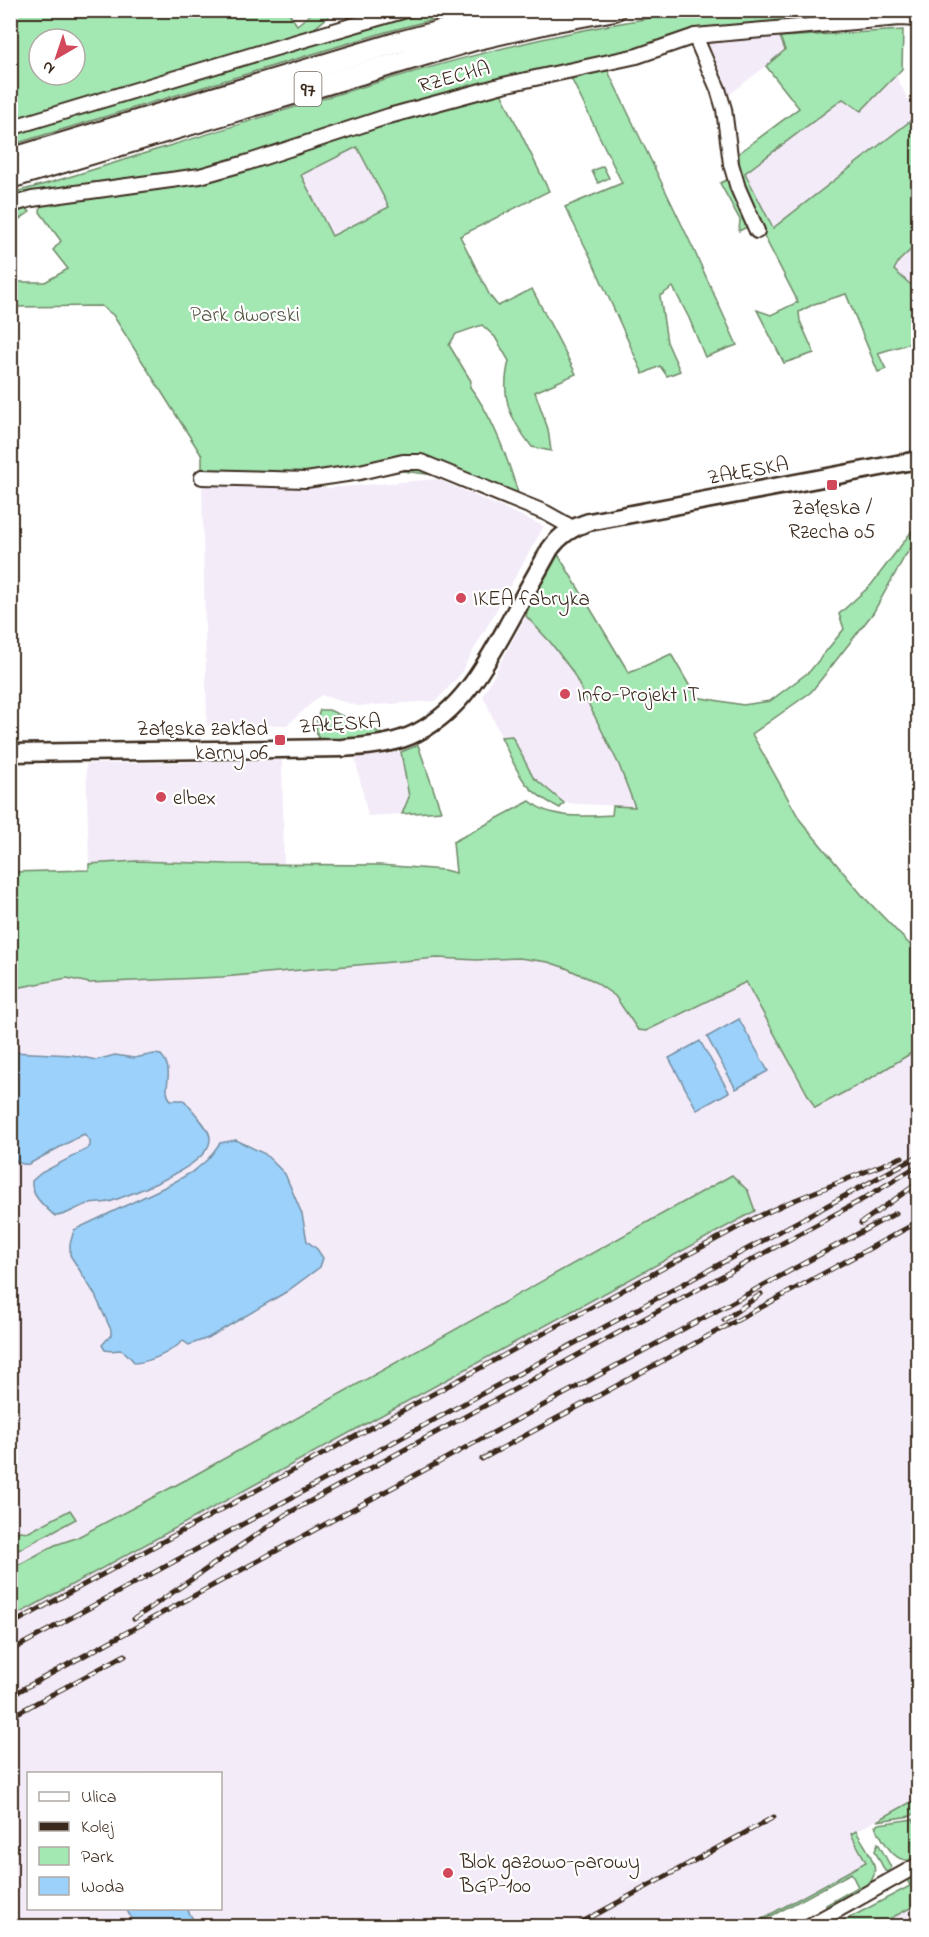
<svg xmlns="http://www.w3.org/2000/svg" width="929" height="1937" font-family="'Indie Flower',sans-serif">
  <rect width="100%" height="100%" fill="#fff"/>
  <filter id="ink" filterUnits="userSpaceOnUse"><feTurbulence type="fractalNoise" baseFrequency=".0167" numOctaves="2"/><feDisplacementMap in="SourceGraphic" scale="12" xChannelSelector="R" yChannelSelector="G"/><feConvolveMatrix kernelMatrix="1 2 1 2 8 2 1 2 1" color-interpolation-filters="sRGB"/></filter>
  <g filter="url(#ink)">
    <g fill="#f4ebf9" fill-rule="evenodd">
      <polygon points="780,37 786,50 729,95 723,75 707,42"/>
      <polygon points="896,76 917,117 772,228 745,173 844,98 861,111"/>
      <polygon points="357,147 389,207 332,236 301,175"/>
      <polygon points="918,243 918,291 894,270 899,261"/>
      <polygon points="437,479 544,526 459,676 436,701 358,706 321,695 287,725 207,726 202,486 329,488"/>
      <polygon points="526,616 551,643 572,671 619,765 636,807 564,803 533,777 512,736 501,737 483,695"/>
      <polygon points="401,752 409,797 402,814 368,816 355,758"/>
      <polygon points="282,760 284,864 136,861 89,864 86,764"/>
      <path d="M437,958L477,960L519,958L548,962L566,968L592,980L615,996L638,1030L646,1031L746,981L815,1107L871,1078L918,1049V1798L851,1834L866,1862L749,1926H11V989L67,978L89,983L222,977ZM28,1774H220V1908H28Z"/>
      <polygon points="918,1904 918,1926 876,1926"/>
    </g>
    <g fill="#a3e7b2" stroke="#6f8868" stroke-width="1.5" fill-rule="evenodd">
      <path d="M11,11H295L290,15L297,25L312,13L310,11H335L310,32L11,123ZM39,39H75V75H39Z"/>
      <polygon points="356,11 385,11 341,23"/>
      <polygon points="420,11 465,11 386,32 11,145 11,133"/>
      <path d="M700,11H847L838,18L691,29L617,55L192,172L11,201V193C65,180 118,161 172,145C346,92 519,33 700,11Z"/>
      <polygon points="903,30 902,69 861,111 843,99 745,173 773,228 918,115 918,243 899,261 894,270 918,291 918,341 878,353 886,369 878,372 846,294 814,304 799,312 800,321 814,353 784,363 757,310 771,315 798,302 761,230 739,178 739,153 799,108 766,66 785,50 780,37"/>
      <path d="M918,30V98C913,77 911,50 918,30Z"/>
      <polygon points="607,69 693,248 737,345 705,357 689,318 673,287 660,296 667,342 680,371 667,376 660,366 643,374 590,256 565,207 622,183 571,78"/>
      <path d="M500,91L549,191L460,236L490,296L498,306L532,289L576,374L535,392L548,429L551,451L532,447C509,417 500,398 509,361L495,337L482,325L456,334L449,345L471,381L470,387C493,417 507,457 518,493L457,471L448,465L443,476L402,471L327,484H278L202,480V456L113,315L101,306L11,307L10,282H45L68,269L53,250L61,241L40,212L41,205L46,202L288,153L298,155L328,141ZM357,147L389,207L332,236L301,175Z"/>
      <polygon points="603,166 609,178 598,183 592,171"/>
      <polygon points="727,174 748,219 747,227 739,231 740,220 720,183 727,180"/>
      <polygon points="19,208 26,208 30,212 11,225 10,211"/>
      <path d="M918,523V539L905,556L873,613L834,663L811,692L752,734L800,820L862,895L918,953V1049L871,1078L815,1108L746,982L646,1031L638,1030L615,996L592,980L566,968L548,962L519,958L477,960L437,958L222,977L89,983L67,978L11,989L10,872L89,870V864L136,861L228,864L380,865L444,870L456,873L453,842L530,801C551,820 585,816 612,815L613,806L635,807L619,765L572,671L551,643L526,616L529,605L556,551L629,673L671,654L696,697L743,705L770,701L810,671L844,629L839,614L871,585Z"/>
      <path d="M320,710H329L381,733V738L321,742C314,733 316,720 320,710Z"/>
      <path d="M512,736L533,777L564,803L560,808C521,789 519,774 501,737Z"/>
      <polygon points="418,745 441,811 402,814 409,797 401,752"/>
      <polygon points="732,1175 748,1191 755,1211 11,1618 11,1569 55,1545 76,1538 193,1476"/>
      <polygon points="70,1510 76,1519 11,1554 11,1534 20,1531 29,1532"/>
      <polygon points="918,1798 918,1811 911,1816 877,1821"/>
      <path d="M913,1819L918,1829V1858C895,1868 885,1843 875,1826L879,1824Z"/>
      <path d="M856,1831C862,1842 871,1853 874,1865C880,1889 842,1901 826,1909V1905L858,1887L851,1873L753,1926H749L866,1862L851,1834Z"/>
      <polygon points="878,1843 891,1867 889,1872 885,1871 875,1851"/>
      <polygon points="918,1872 918,1904 876,1926 834,1926 910,1886 907,1879"/>
    </g>
    <g fill="#9bd1fa" stroke="#758ea2" stroke-width="1.5">
      <polygon points="739,1019 768,1071 736,1089 707,1037"/>
      <polygon points="700,1041 729,1092 697,1110 669,1058"/>
      <path d="M11,1052L73,1055L96,1060L115,1055L134,1058L154,1054L161,1055C177,1073 160,1089 171,1100H184C190,1108 210,1128 210,1138C212,1165 134,1193 112,1201C105,1204 97,1202 89,1204C77,1206 68,1216 55,1216C45,1207 30,1195 32,1181L41,1173L87,1149L90,1146V1141L84,1134L29,1164C19,1165 16,1162 11,1154Z"/>
      <path d="M236,1140L265,1154L285,1174L302,1214L307,1241L317,1249L323,1258L320,1267L286,1292L208,1338L189,1345L183,1341C170,1352 153,1361 135,1363C131,1359 126,1351 120,1350C114,1350 112,1352 105,1350L102,1345L111,1335V1330L94,1293L70,1255V1244L74,1230L169,1185L194,1171L208,1159L220,1143Z"/>
      <polygon points="126,1909 187,1909 197,1926 136,1926"/>
    </g>
    <g fill="none" stroke-linecap="round" stroke-linejoin="round">
      <g stroke="#3b2a1e" stroke-width="18">
        <g id="minor">
          <polyline points="695,36 718,89 724,109 731,164 738,188 757,231"/>
          <polyline points="10,128 262,52 406,10"/>
          <polyline points="10,205 32,199 200,176 246,163 389,116 503,85 637,56 695,36 900,18 918,19"/>
          <polyline points="202,477 306,480 360,472 403,462 421,462 546,513 573,528"/>
          <polyline points="809,1926 918,1865"/>
        </g>
      </g>
      <g stroke="#3b2a1e" stroke-width="21">
        <path id="tertiary" d="M10,753L342,748C368,746 394,745 418,732C463,709 486,664 510,621C523,597 537,573 550,549C560,535 572,527 589,522L918,460"/>
      </g>
      <g stroke="#3b2a1e" stroke-width="24">
        <g id="primary">
          <polyline points="10,159 399,42 520,10"/>
          <polyline points="10,178 478,39 556,21 615,10"/>
        </g>
      </g>
      <use href="#minor" stroke="#fff" stroke-width="14"/>
      <use href="#tertiary" stroke="#fff" stroke-width="16"/>
      <use href="#primary" stroke="#fff" stroke-width="20"/>
      <g stroke="#3b2a1e" stroke-width="5">
        <g id="rail">
          <polyline points="861,1223 918,1183"/>
          <polyline points="724,1320 761,1294"/>
          <polyline points="482,1459 918,1222"/>
          <polyline points="134,1619 285,1515 865,1198 914,1168"/>
          <polyline points="10,1625 755,1218 785,1204 902,1157"/>
          <polyline points="10,1651 918,1156"/>
          <polyline points="10,1696 896,1213"/>
          <polyline points="10,1717 125,1655"/>
          <polyline points="575,1926 774,1817"/>
        </g>
      </g>
      <use href="#rail" stroke="#fff" stroke-width="3" stroke-dasharray="9" stroke-linecap="butt"/>
    </g>
  </g>
  <g fill="#d1495b" stroke="#fff" stroke-width="2">
    <rect x="826" y="479" width="12" height="12" rx="3"/>
    <circle cx="461" cy="598" r="6"/>
    <circle cx="565" cy="694" r="6"/>
    <rect x="274" y="734" width="12" height="12" rx="3"/>
    <circle cx="161" cy="797" r="6"/>
    <circle cx="448" cy="1873" r="6"/>
  </g>
  <g text-anchor="middle" stroke-width="4.5" stroke-linejoin="round" paint-order="stroke">
    <rect fill="#fff" stroke="#766a62" stroke-width="1.5" x="294.5" y="72" width="27" height="34" rx="4.5"/>
    <g font-size="20" font-weight="bold" fill="#3b2a1e">
      <text x="308" y="96">97</text>
    </g>
    <g font-size="21" fill="#3b2a1e" stroke="#fff">
      <text transform="translate(454 76) rotate(-15)" y="7">RZECHA</text>
      <text transform="translate(748 470) rotate(-10)" y="7">ZAŁĘSKA</text>
      <text transform="translate(340 723) rotate(-4)" y="7">ZAŁĘSKA</text>
    </g>
    <g font-size="21" fill="#555943" stroke="#fff">
      <text x="245" y="321">Park dworski</text>
    </g>
    <g font-size="21" fill="#3b2a1e" stroke="#fff" text-anchor="start">
      <text x="832" y="514" text-anchor="middle">Załęska /<tspan x="832" dy="24">Rzecha 05</tspan></text>
      <text x="473" y="605">IKEA fabryka</text>
      <text x="577" y="701">Info-Projekt IT</text>
      <text x="268" y="735" text-anchor="end">Załęska zakład<tspan x="268" dy="24">karny 06</tspan></text>
      <text x="173" y="804">elbex</text>
      <text x="460" y="1868">Blok gazowo-parowy<tspan x="460" dy="24">BGP-100</tspan></text>
    </g>
  </g>
  <rect width="929" height="1937" fill="none" stroke="#fff" stroke-width="36"/>
  <rect x="18" y="18" width="893" height="1901" fill="none" stroke="#3b2a1e" stroke-width="2" filter="url(#ink)"/>
  <rect x="27" y="1772" width="195" height="138" fill="#ffffff" stroke="#b1aaa5" stroke-width="1.5"/>
  <rect x="39" y="1792" width="30" height="9" fill="#ffffff" stroke="#b1aaa5" stroke-width="1.5"/>
  <text x="81" y="1802" font-size="18" fill="#3b2a1e">Ulica</text>
  <rect x="39" y="1822" width="30" height="9" fill="#3b2a1e" stroke="#b1aaa5" stroke-width="1.5"/>
  <text x="81" y="1832" font-size="18" fill="#3b2a1e">Kolej</text>
  <rect x="39" y="1847" width="30" height="18" fill="#a3e7b2" stroke="#b1aaa5" stroke-width="1.5"/>
  <text x="81" y="1862" font-size="18" fill="#3b2a1e">Park</text>
  <rect x="39" y="1877" width="30" height="18" fill="#9bd1fa" stroke="#b1aaa5" stroke-width="1.5"/>
  <text x="81" y="1892" font-size="18" fill="#3b2a1e">Woda</text>
  <g transform="translate(57 57) rotate(219)"><circle r="28" fill="#ffffff" stroke="#b1aaa5" stroke-width="1.5"/>
  <path d="M0-4.5L10 22L0 15L-10 22Z" fill="#d1495b"/>
  <text y="-9" font-size="16" font-weight="bold" text-anchor="middle" fill="#3b2a1e">N</text>
  </g>
</svg>
